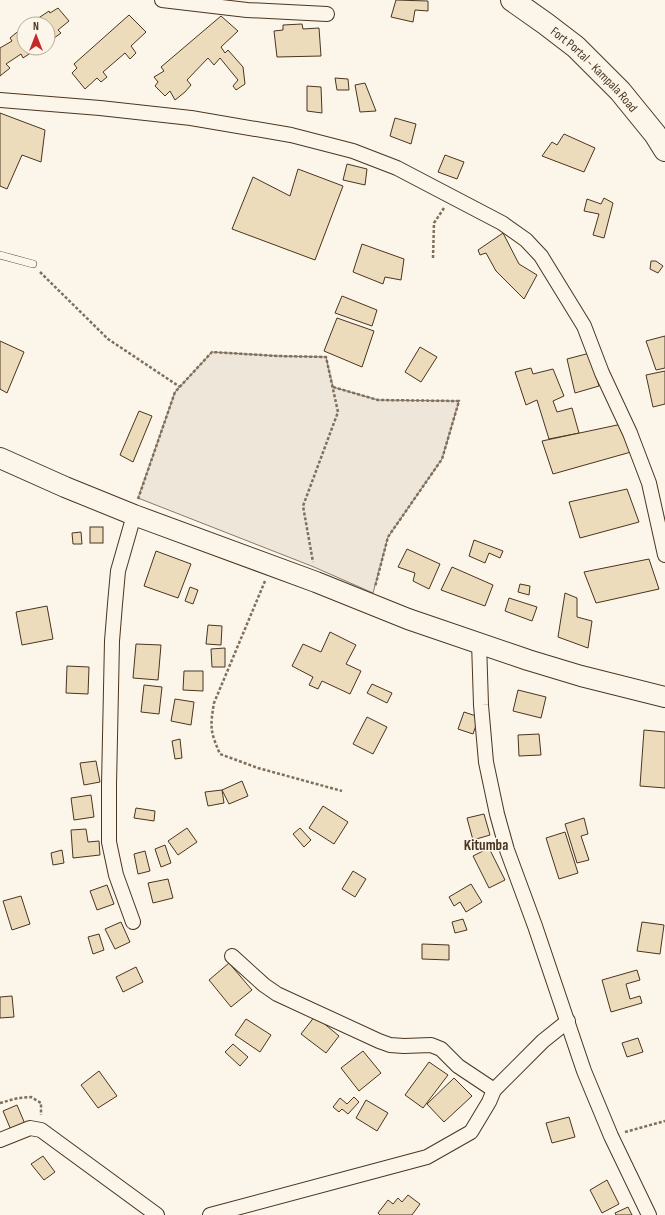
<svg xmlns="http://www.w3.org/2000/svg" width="665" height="1215" font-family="'Sofia Sans Condensed',sans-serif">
  <rect width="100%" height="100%" fill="#fbf6e9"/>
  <polygon fill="#ede6d9" stroke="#887966" points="212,352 278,356 326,357 333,387 378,400 459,401 442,459 388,537 373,593 314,567 138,498 175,392"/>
  <g fill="#ecdcbc" stroke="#4a3520">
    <polygon points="396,0 428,1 428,11 415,10 413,22 391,17"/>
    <polygon points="58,8 69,21 58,30 61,33 50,41 48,40 48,24 36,24 34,21 49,11 50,13"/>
    <polygon points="129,15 146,32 131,46 136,53 130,59 125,53 103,72 107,77 101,82 97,78 85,89 72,73 77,68 74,64"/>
    <polygon points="221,16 238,31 221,47 225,53 228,50 243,67 245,84 236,90 233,86 238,80 220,58 214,65 208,58 187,80 191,85 185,92 175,100 170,91 165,96 155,86 158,82 154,77 164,71 161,67"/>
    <polygon points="302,24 303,29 319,28 321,56 277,57 274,31 283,30 283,25"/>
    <polygon points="22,28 24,30 24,48 34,48 35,50 23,58 21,54 6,64 10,68 0,76 0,48 12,41 10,38"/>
    <polygon points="335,78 348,79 349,90 337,90"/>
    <polygon points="365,83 376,111 360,112 355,85"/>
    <polygon points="307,86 321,87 322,113 307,111"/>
    <polygon points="0,113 45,130 41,162 22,155 7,189 0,186"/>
    <polygon points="395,118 416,124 411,144 390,136"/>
    <polygon points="564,134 595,148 584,172 542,156 552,142 557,145"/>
    <polygon points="445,155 464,162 457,179 438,172"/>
    <polygon points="347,164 367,169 365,185 343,180"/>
    <polygon points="298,169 343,186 315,260 232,229 253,177 290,196"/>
    <polygon points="604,198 613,203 604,238 593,235 599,214 584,211 587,199 601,204"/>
    <polygon points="503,233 519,264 537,275 524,299 496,271 486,253 480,255 478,250"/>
    <polygon points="362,244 404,259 401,280 385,277 383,284 353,272"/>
    <polygon points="651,261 656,261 663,266 658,273 650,269"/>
    <polygon points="342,296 377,310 372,326 335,313"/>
    <polygon points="337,318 374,331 362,367 324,351"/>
    <polygon points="665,336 665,368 656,370 646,341"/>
    <polygon points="0,341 24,352 7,393 0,389"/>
    <polygon points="420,347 437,357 421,382 405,372"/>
    <polygon points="590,353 599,386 575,393 567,359"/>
    <polygon points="531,368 533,374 553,369 564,396 553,401 557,412 572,408 579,433 549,439 537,400 526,405 515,372"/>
    <polygon points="665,371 665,404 653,407 646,375"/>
    <polygon points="139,411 152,416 133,462 120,455"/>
    <polygon points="622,424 631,452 553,474 542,441"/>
    <polygon points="627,489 639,522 580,538 569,502"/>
    <rect x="90" y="527" width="13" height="16"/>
    <polygon points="81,532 82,544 73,544 72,533"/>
    <polygon points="474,540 503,551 500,558 489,553 485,563 469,556"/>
    <polygon points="407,549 440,564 429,589 413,581 415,573 398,567"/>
    <polygon points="156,551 191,564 178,598 144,586"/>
    <polygon points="649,559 659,589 596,603 584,572"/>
    <polygon points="452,567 493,585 485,606 441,590"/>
    <polygon points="520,584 530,586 529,595 518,592"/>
    <polygon points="190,587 198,590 193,604 185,601"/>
    <polygon points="565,593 577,598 577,617 592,621 588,648 558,637"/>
    <polygon points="509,598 537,607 532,621 505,611"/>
    <polygon points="47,606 53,639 22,645 16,612"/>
    <polygon points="208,625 222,626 221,645 206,644"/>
    <polygon points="330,632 356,645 346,664 361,671 350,694 322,681 318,689 309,685 313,677 292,666 303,644 321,652"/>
    <polygon points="136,644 161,645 158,680 133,678"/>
    <polygon points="225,648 225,667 212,667 211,649"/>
    <polygon points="67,666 89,667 88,694 66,693"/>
    <polygon points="184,671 203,671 203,691 183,690"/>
    <polygon points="372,684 392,693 387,703 367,693"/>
    <polygon points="144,685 162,687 159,714 141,712"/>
    <polygon points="518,690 546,697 541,718 513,711"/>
    <polygon points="175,699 194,702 191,725 171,721"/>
    <polygon points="464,712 479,717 473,734 458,729"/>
    <polygon points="367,717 387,727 373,754 353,744"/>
    <polygon points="644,730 665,732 665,788 640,786"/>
    <polygon points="539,734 541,755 519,756 518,735"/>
    <polygon points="180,739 182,758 175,759 172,741"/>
    <polygon points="96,761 100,782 84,785 80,763"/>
    <polygon points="242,781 248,796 229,804 222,790"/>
    <polygon points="222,790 224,803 208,806 205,792"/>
    <polygon points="91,795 94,817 74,820 71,798"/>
    <polygon points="323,806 348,822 334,844 309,828"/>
    <polygon points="136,808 155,811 154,821 134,818"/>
    <polygon points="484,814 490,835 473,840 467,818"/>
    <polygon points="584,818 588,834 581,836 589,860 577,863 565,824"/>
    <polygon points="187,828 197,842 178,855 168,841"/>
    <polygon points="300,828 311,840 304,847 293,834"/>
    <polygon points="86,829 88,842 99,841 100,855 73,858 71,830"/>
    <polygon points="565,832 578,873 559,879 546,838"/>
    <polygon points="165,845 171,863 161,867 155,849"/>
    <polygon points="489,848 505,880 489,888 473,856"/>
    <polygon points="62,850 64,863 53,865 51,853"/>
    <polygon points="145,851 150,871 138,874 134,854"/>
    <polygon points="353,871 366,879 355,897 342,889"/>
    <polygon points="168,879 173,898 153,903 148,883"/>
    <polygon points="471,884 482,902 466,912 460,902 454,906 449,897"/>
    <polygon points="107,885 114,904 97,910 90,891"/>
    <polygon points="21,896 30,924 12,930 3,901"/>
    <polygon points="463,919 467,930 455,933 452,922"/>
    <polygon points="121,922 130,942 115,949 105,929"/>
    <polygon points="642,922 664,925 660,954 637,951"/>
    <polygon points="99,934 104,950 93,954 88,937"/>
    <polygon points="422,944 449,945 449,960 422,959"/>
    <polygon points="229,963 252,990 231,1007 209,980"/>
    <polygon points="136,967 143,982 123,992 116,977"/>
    <polygon points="637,970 640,980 626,984 630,999 640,996 642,1003 611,1012 602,980"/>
    <polygon points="12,996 14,1017 0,1018 0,997"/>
    <polygon points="315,1016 339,1036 326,1053 301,1034"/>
    <polygon points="246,1019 271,1035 260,1052 235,1035"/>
    <polygon points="638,1038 643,1052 627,1057 622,1043"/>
    <polygon points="233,1044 248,1057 240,1066 225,1052"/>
    <polygon points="363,1051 381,1073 359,1091 341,1068"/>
    <polygon points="429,1062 448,1075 423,1108 405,1095"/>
    <polygon points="99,1071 117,1096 98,1108 81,1085"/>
    <polygon points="454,1078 472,1096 444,1122 427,1104"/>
    <polygon points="354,1097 359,1102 348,1114 342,1109 339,1112 333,1107 340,1098 347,1104"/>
    <polygon points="366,1100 388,1113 377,1131 356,1118"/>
    <polygon points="17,1105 25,1124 11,1130 3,1111"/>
    <polygon points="569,1117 575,1137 552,1143 546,1123"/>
    <polygon points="43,1156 55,1172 44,1180 31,1164"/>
    <polygon points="607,1180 619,1204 602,1213 590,1190"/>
    <polygon points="408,1195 420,1204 412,1215 380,1215 378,1213 388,1200 393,1204 398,1198 402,1202"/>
    <polygon points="628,1207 632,1215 616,1215 615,1213"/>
  </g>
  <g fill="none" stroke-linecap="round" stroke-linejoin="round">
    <g stroke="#4a3520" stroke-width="8">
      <polyline id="lane" points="0,255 33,264"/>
    </g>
    <g stroke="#4a3520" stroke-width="16">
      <g id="street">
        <polyline points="162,0 247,10 327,14"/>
        <polyline points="0,100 100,108 191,118 291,135 353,151 397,168 502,223 526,240 541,256 584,326 602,373 630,433 649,483 665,555"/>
        <polyline points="479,642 481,705 486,762 497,814 507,850 535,926 584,1071 611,1136 649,1215"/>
        <polyline points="133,922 116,875 109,842 109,785 112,641 115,604 118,571 134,515"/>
        <polyline points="232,956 264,985 277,994 379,1041 390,1045 404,1046 431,1045 441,1049 458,1066 494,1090"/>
        <polyline points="0,1140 30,1128 41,1130 157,1215"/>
        <polyline points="210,1215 427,1157 471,1132 489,1102 494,1090 543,1041 568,1021"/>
      </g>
    </g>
    <g stroke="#4a3520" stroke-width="22">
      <polyline id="secondary" points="0,458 65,487 134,515 316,582 408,619 528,660 581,676 665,697"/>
    </g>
    <g stroke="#4a3520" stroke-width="24">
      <g id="highway">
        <path id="s1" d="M512,0L546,24L576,47L620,91L655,134L665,150"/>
      </g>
    </g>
    <g stroke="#7f6f5c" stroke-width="2.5" stroke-dasharray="3 2" stroke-linecap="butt">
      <polyline points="433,258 434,223 444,208"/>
      <polyline points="40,272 108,339 180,387"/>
      <polyline points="333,387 378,400 459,401 442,459 388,537 375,587"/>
      <polyline points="138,499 175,392 212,352 278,356 326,357 338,412 303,506 313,562"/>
      <path d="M265,581L214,703C210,727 210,731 220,754L258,768L342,791"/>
      <polyline points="0,1103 18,1098 31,1097 41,1103 41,1115"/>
      <polyline points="625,1132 665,1121"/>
    </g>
    <use href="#lane" stroke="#fbf6e9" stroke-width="7"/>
    <use href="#street" stroke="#fbf6e9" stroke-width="14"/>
    <use href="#secondary" stroke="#fbf6e9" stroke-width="20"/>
    <use href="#highway" stroke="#fbf6e9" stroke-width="22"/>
  </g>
  <g text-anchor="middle" stroke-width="3" stroke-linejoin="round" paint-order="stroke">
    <g font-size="13" fill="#4a3520" stroke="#fbf6e9">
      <text dy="5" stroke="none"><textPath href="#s1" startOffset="108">Fort Portal - Kampala Road</textPath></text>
    </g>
    <g font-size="15" font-weight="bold" fill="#4a3520" stroke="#fbf6e9">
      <text x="486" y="850">Kitumba</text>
    </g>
  </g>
  <g transform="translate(36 36)"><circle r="19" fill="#fbf6e9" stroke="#b4a999"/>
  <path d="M0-3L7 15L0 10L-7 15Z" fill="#c62828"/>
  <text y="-6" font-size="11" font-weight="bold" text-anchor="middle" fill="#4a3520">N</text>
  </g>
</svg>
